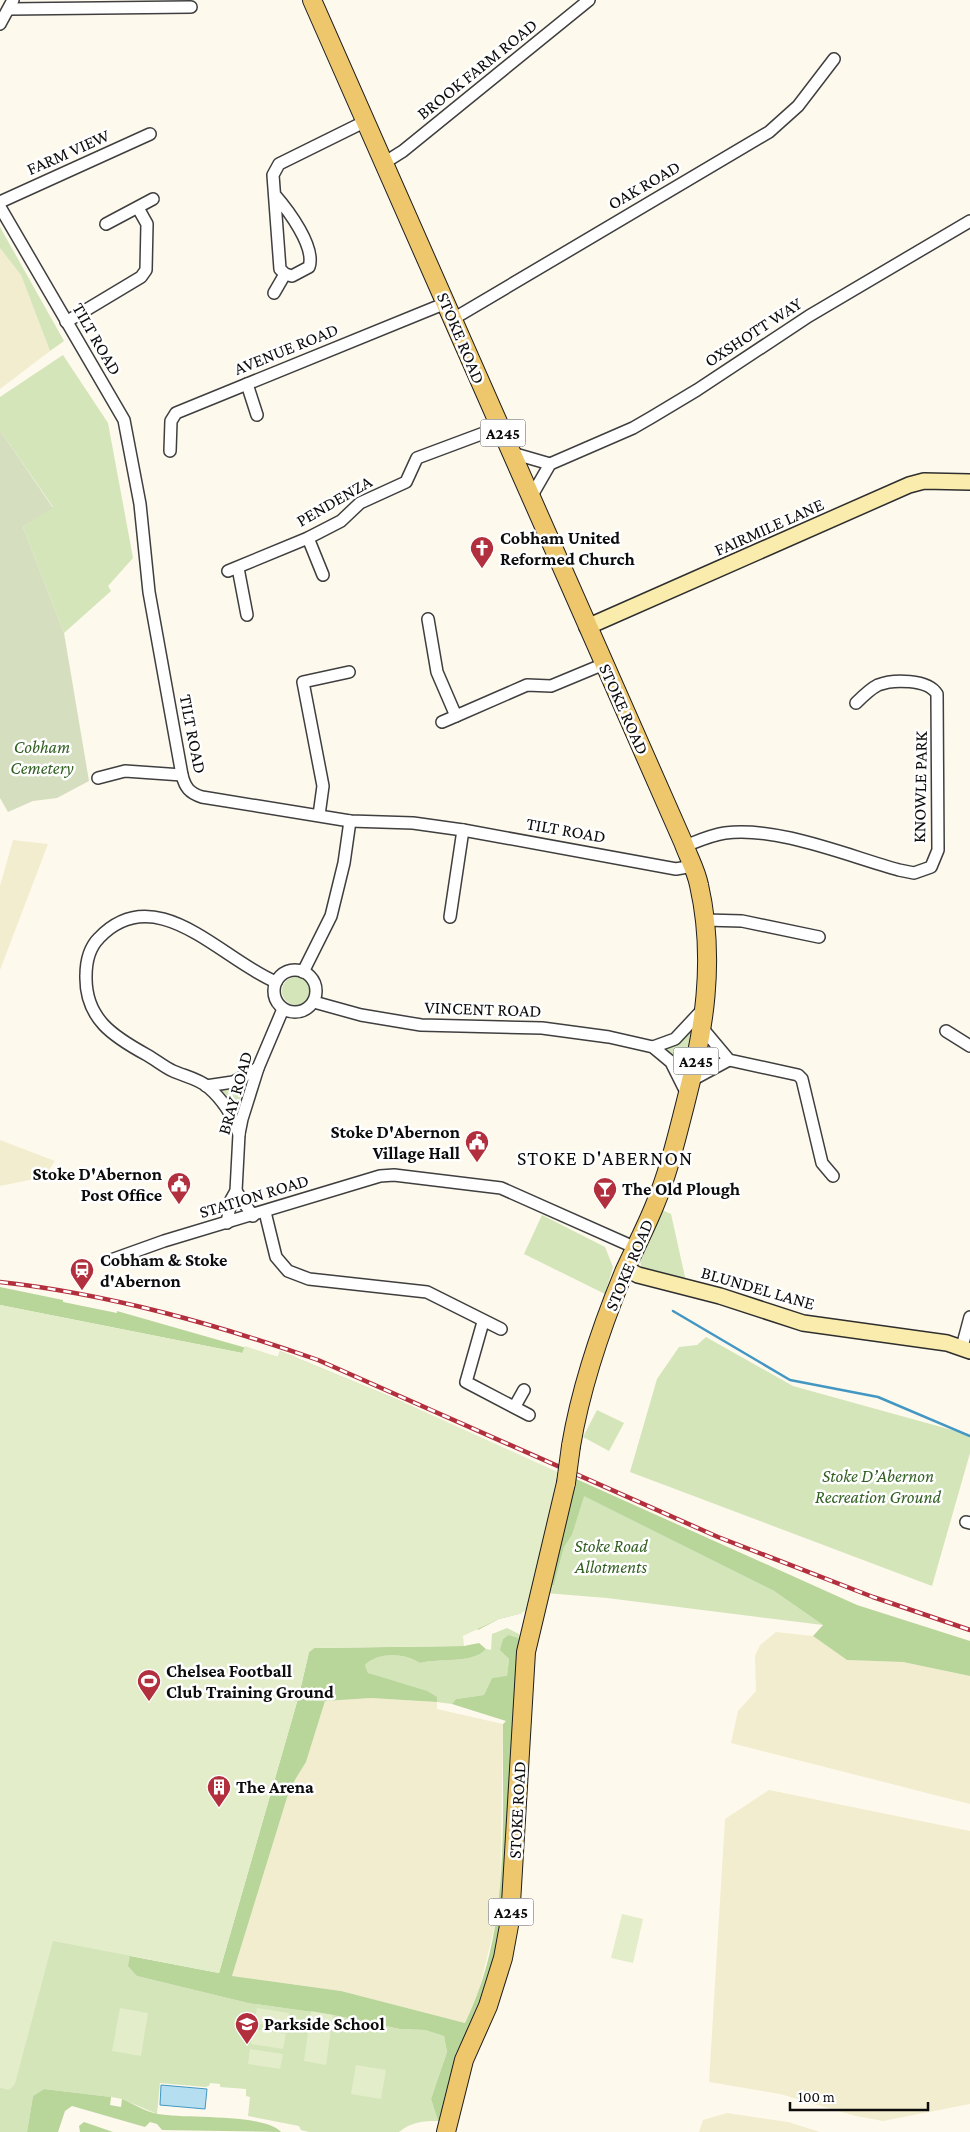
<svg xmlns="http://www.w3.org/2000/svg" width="970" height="2132" font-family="'Crimson Pro',serif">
  <rect width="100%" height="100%" fill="#fef9ed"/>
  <g fill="#f2edcf">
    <polygon points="0,248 21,275 50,351 0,389"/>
    <polygon points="13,840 48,844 0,970 0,886"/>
    <polygon points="0,1140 55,1161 44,1177 0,1186"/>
    <polygon points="776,1632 813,1636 847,1660 903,1662 970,1676 970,1804 731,1743 738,1711 756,1691 755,1656 760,1645"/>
    <polygon points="371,1698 437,1702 437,1709 503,1724 500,1905 477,1998 465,2023 341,1991 232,1976 290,1788 306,1762 325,1701"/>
    <polygon points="769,1790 970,1831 970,2104 883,2121 856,2116 780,2094 709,2082 725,1819"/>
    <polygon points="727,2113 788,2122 820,2132 699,2132 703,2120"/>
  </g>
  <g fill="#d3e5b9">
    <polygon points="0,227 64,341 50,351 21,275 0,248"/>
    <polygon points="63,355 108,423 133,558 108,586 111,591 64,633 23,527 53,507 0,430 0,397"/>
    <circle cx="296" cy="991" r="14"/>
    <polygon points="698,1021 686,1084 661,1049 682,1040"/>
    <polygon points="246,1079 235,1116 214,1089"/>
    <polygon points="662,1210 671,1214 687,1286 642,1271 640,1260"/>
    <polygon points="542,1215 605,1247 613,1267 605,1294 524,1254"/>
    <polygon points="706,1337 793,1386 970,1435 970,1453 932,1586 630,1472 657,1379 679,1347 697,1345"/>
    <polygon points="597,1410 624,1423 609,1451 583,1437"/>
    <polygon points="583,1495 774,1591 823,1625 607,1598 545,1593 548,1586 554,1585 564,1547 572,1535"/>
    <path d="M507,1628L519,1634L523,1650L508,1635L503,1639L501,1650L509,1659L507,1677L492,1678L484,1695L456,1699L452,1704L437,1702V1697L368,1673L365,1665C379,1652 404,1653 420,1663C439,1658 472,1664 486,1649L491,1650L492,1634Z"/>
    <path d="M0,1810L100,1826L137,1976L248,2003L333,2015L400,2029L425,2030L444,2036L447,2052L431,2099L438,2121C423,2121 411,2122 399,2132H309L301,2130L299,2126L248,2116L250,2097L246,2096V2089L220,2087V2084L210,2083L209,2086L205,2087L160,2083L157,2114L122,2099L111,2097L44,2089L33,2096L27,2132H0Z"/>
  </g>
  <g fill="#b8d59a">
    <polygon points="0,1287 63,1300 63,1302 117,1313 117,1311 278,1357 280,1351 403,1402 522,1613 499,1619 478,1630 242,1353 0,1305"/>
    <polygon points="574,1478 857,1605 970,1641 970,1676 903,1662 847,1660 813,1636 823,1625 774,1591 584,1496 572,1535 564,1547 554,1585 548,1586"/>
    <path d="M508,1635L518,1638L523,1650L508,1920L441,2122L438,2121L431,2099L447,2052L444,2036L425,2030L400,2029L333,2015L248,2003L137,1976L128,1966L130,1956L219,1973L299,1695L309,1652L314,1648L464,1646L479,1643L486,1649C473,1664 439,1658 420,1663C404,1653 379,1652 365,1665L368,1673L427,1691L437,1697V1702L371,1698L325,1701L306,1762L290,1788L232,1976L341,1991L465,2023C511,1930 502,1824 503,1724L506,1721L452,1704L456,1699L484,1695L492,1678L507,1676L509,1659L500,1650L503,1639Z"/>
    <path d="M44,2089L111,2097L110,2105L121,2107L122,2099C134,2104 146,2112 158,2114C185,2119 264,2113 281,2132L162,2130L157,2124L150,2122L145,2127L72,2106L65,2111L58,2132H27L33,2096Z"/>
    <polygon points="84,2122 113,2132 80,2132 79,2126"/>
  </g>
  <polygon fill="#d6dec0" points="0,430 53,508 23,527 64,633 89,781 57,798 33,801 8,812 0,798"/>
  <g fill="#e3edca">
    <polygon points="0,1305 242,1353 245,1346 278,1357 280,1351 403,1402 562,1474 529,1607 522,1613 499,1619 463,1636 464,1646 314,1648 309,1652 299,1695 219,1973 53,1941 15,2084 9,2090 0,2088"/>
    <polygon points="622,1914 643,1919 633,1963 611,1958"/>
    <polygon points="120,2008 148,2013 141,2056 112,2051"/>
    <polygon points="257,2008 289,2013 287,2028 254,2023"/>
    <polygon points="311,2011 333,2015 326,2065 304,2061"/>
    <polygon points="253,2029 286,2034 283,2049 251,2044"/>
    <polygon points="250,2049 283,2054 280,2069 248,2064"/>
    <polygon points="356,2065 386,2070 381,2099 351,2094"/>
  </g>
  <polygon fill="#b5def1" stroke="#4297c3" points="161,2085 207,2089 205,2109 160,2105"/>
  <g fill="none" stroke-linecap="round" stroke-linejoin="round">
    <polyline stroke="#4297c3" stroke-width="2.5" points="673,1311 790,1380 878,1397 970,1436"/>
    <g stroke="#3f3f3f" stroke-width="14">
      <g id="street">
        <polyline points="9,9 191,7"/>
        <polyline points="0,24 13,0"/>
        <polyline points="384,163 403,151 589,0"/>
        <path d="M275,195C288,210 316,247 309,267L292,276L285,274L280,269L273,175L279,164L366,121"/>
        <polyline points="0,202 150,134"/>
        <path d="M0,207L124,420L140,504L149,592L182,775C185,787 189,793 202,797L350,821L413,823L463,830L676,869L693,866"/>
        <polyline points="106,224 153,199"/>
        <polyline points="274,293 285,274"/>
        <polyline points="453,319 769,132 798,106 834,59"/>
        <polyline points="66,322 141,277 146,270 147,224 138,208"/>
        <polyline points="247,384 257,415"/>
        <polyline points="170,451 171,421 176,413 446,303"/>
        <polyline points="512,453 550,464"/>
        <polyline points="531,497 550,464 633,428 652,417 697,390 809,316 970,221"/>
        <polyline points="308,538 323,575"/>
        <polyline points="238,568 247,615"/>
        <polyline points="228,571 308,538 341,521 360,503 406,482 417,458 500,427"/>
        <polyline points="428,619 437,672 456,716 527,685 551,686 604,664"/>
        <polyline points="442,722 456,716"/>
        <polyline points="98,778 125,771 182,775"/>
        <polyline points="319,815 323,786 303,682 349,672"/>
        <path d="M685,846C698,841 711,835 725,833C777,826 848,856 899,870L914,873L931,867L938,850L937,694C928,679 893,679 878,685C870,689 863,696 856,703"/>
        <polyline points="450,917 463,830"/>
        <polyline points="705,920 742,921 819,937"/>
        <circle cx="295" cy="991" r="21"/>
        <polyline points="303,972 331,916 344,863 350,821"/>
        <polyline points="314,1002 361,1015 421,1025 542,1028 609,1037 653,1047 671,1062 688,1096"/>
        <polyline points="703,1029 729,1060 798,1075 802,1079 822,1163 833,1176"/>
        <polyline points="946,1031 970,1046"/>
        <polyline points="653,1047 675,1039 704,1008"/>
        <polyline points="692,1080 729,1060"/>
        <polyline points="206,1086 233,1082 258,1068"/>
        <path d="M239,1134C233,1116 222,1099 208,1087C199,1079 184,1076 173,1071C164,1067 156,1060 147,1055C114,1037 85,1019 86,976C86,962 89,948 99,938C156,878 222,960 276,982"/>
        <polyline points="236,1191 253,1216"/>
        <polyline points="265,1212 276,1257 288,1271 309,1279 427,1292 501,1329"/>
        <polyline points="227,1223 231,1200 236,1191 239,1134 242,1119 258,1068 283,1009"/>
        <polyline points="111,1260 164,1241 380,1176 394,1175 501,1188 636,1248"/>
        <polyline points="483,1322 466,1382 529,1415"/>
        <polyline points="962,1347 970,1317"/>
        <polyline points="515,1406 524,1390"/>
        <polyline points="966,1522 970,1523"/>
      </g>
    </g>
    <g stroke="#2e2e2e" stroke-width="18">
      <g id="secondary">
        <polyline points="587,627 909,485 924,481 970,482"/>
        <polyline points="626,1269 638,1275 720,1296 803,1323 947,1343 970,1351"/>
      </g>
    </g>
    <g stroke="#1d1d1d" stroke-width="20">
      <g id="primary">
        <path d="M312,0L683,842C688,856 696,870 699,885C716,960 704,1032 685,1105C676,1140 668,1174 654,1207C645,1229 634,1250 624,1272C601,1328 581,1386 571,1446"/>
        <polyline points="446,2132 464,2060 488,2006 503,1958 510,1920 526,1652 566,1483"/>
      </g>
    </g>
    <use href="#street" stroke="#fff" stroke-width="11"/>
    <use href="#secondary" stroke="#f9ecad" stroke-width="15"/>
    <use href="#primary" stroke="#eec76d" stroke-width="18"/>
    <g stroke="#b22f3d" stroke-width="4.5">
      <path id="rail" d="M0,1282C109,1294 215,1324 318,1360L718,1537L873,1597L970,1630"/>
    </g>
    <use href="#rail" stroke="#fff" stroke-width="2.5" stroke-dasharray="8" stroke-linecap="butt"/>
    <g stroke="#1d1d1d" stroke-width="20" stroke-linecap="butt">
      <polyline id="primary-bridge" points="566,1483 571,1446"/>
    </g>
    <use href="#primary-bridge" stroke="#eec76d" stroke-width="18"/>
  </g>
  <defs>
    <g id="church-pin" transform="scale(1.25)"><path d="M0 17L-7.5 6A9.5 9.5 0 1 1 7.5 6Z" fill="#b22f3d" stroke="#fff"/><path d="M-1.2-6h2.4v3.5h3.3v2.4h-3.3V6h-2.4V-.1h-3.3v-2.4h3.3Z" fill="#fff"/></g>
    <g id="civic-pin" transform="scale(1.25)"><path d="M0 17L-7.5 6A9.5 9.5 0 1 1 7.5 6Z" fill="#b22f3d" stroke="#fff"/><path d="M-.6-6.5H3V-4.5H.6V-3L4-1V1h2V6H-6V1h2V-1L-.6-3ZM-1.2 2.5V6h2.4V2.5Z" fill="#fff"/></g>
    <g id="bar-pin" transform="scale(1.25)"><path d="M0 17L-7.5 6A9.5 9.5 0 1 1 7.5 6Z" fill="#b22f3d" stroke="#fff"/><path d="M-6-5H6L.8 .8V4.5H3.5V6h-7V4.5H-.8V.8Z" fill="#fff"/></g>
    <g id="station-pin" transform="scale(1.25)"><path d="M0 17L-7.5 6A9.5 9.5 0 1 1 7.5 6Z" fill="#b22f3d" stroke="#fff"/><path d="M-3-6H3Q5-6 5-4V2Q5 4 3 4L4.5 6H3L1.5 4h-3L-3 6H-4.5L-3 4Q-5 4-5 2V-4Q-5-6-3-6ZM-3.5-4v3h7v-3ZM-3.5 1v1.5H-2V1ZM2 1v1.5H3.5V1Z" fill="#fff"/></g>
    <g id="stadium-pin" transform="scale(1.25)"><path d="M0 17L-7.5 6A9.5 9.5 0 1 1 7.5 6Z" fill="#b22f3d" stroke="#fff"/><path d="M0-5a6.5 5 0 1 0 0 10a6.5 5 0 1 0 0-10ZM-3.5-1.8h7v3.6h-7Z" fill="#fff"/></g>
    <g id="building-pin" transform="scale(1.25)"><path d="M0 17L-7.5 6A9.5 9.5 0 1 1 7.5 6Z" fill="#b22f3d" stroke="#fff"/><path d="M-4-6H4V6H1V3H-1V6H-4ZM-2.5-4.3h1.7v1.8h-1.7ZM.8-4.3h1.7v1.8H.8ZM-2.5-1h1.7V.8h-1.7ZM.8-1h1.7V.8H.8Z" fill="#fff"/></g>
    <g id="school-pin" transform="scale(1.25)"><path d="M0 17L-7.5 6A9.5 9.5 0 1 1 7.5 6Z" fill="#b22f3d" stroke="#fff"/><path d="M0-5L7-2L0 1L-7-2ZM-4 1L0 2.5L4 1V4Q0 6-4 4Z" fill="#fff"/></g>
  </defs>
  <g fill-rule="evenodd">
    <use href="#church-pin" x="482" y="548"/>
    <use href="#civic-pin" x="477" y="1142"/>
    <use href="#civic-pin" x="179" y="1184"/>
    <use href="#bar-pin" x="605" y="1189"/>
    <use href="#station-pin" x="82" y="1270"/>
    <use href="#stadium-pin" x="149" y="1681"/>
    <use href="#building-pin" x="219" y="1787"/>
    <use href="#school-pin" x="247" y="2024"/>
  </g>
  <g text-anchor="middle" stroke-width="5" stroke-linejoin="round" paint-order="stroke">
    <g fill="#fff" stroke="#555" stroke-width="1">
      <rect x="480.5" y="419.5" width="45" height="27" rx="4"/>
      <rect x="673.5" y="1047.5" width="45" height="27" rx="4"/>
      <rect x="488.5" y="1898.5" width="45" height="27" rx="4"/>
    </g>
    <g font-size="16" font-weight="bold" fill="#0c0c0c">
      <text x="503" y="439">A245</text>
      <text x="696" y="1067">A245</text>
      <text x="511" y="1918">A245</text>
    </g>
    <g font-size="18" fill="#0c0c0c" stroke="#fff">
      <text transform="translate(477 69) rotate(-39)" y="6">BROOK FARM ROAD</text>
      <text transform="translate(68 152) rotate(-24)" y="6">FARM VIEW</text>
      <text transform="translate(644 185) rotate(-30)" y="6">OAK ROAD</text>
      <text transform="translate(753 332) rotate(-33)" y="6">OXSHOTT WAY</text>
      <text transform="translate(461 338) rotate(67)" y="6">STOKE ROAD</text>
      <text transform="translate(97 339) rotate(60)" y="6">TILT ROAD</text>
      <text transform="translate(286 349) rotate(-22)" y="6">AVENUE ROAD</text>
      <text transform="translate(334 501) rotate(-30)" y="6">PENDENZA</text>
      <text transform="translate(769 527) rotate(-24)" y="6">FAIRMILE LANE</text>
      <text transform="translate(624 709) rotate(66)" y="6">STOKE ROAD</text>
      <text transform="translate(193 734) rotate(79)" y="6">TILT ROAD</text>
      <text transform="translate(920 787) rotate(-89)" y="6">KNOWLE PARK</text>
      <text transform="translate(566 830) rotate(10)" y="6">TILT ROAD</text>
      <text transform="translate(483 1009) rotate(2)" y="6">VINCENT ROAD</text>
      <text transform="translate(235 1093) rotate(-74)" y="6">BRAY ROAD</text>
      <text transform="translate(254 1196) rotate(-17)" y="6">STATION ROAD</text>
      <text transform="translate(629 1265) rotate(-67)" y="6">STOKE ROAD</text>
      <text transform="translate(758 1288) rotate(16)" y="6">BLUNDEL LANE</text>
      <text transform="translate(517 1810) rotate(-87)" y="6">STOKE ROAD</text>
    </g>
    <g font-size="18" font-weight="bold" fill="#0c0c0c" stroke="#fff" text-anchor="start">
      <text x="500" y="544">Cobham United<tspan x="500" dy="21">Reformed Church</tspan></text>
      <text x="460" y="1138" text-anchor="end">Stoke D'Abernon<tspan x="460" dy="21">Village Hall</tspan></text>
      <text x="162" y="1180" text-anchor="end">Stoke D'Abernon<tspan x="162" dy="21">Post Office</tspan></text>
      <text x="622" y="1195">The Old Plough</text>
      <text x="100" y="1266">Cobham &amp; Stoke<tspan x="100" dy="21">d'Abernon</tspan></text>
      <text x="166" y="1677">Chelsea Football<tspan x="166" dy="21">Club Training Ground</tspan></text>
      <text x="236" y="1793">The Arena</text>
      <text x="264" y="2030">Parkside School</text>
    </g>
    <g font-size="18" font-style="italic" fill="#325f22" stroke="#fff">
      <text x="42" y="753">Cobham<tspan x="42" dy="21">Cemetery</tspan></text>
      <text x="878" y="1482">Stoke D’Abernon<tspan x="878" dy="21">Recreation Ground</tspan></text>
      <text x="611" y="1552">Stoke Road<tspan x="611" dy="21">Allotments</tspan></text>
    </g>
    <g font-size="20" letter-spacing="1" fill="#0c0c0c" stroke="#fff">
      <text x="605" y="1165">STOKE D'ABERNON</text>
    </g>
  </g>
  <path d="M790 2102v8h138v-8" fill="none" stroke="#0c0c0c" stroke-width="2.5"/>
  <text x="798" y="2102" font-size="15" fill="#0c0c0c" stroke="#ffffff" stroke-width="4" paint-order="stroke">100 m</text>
</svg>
